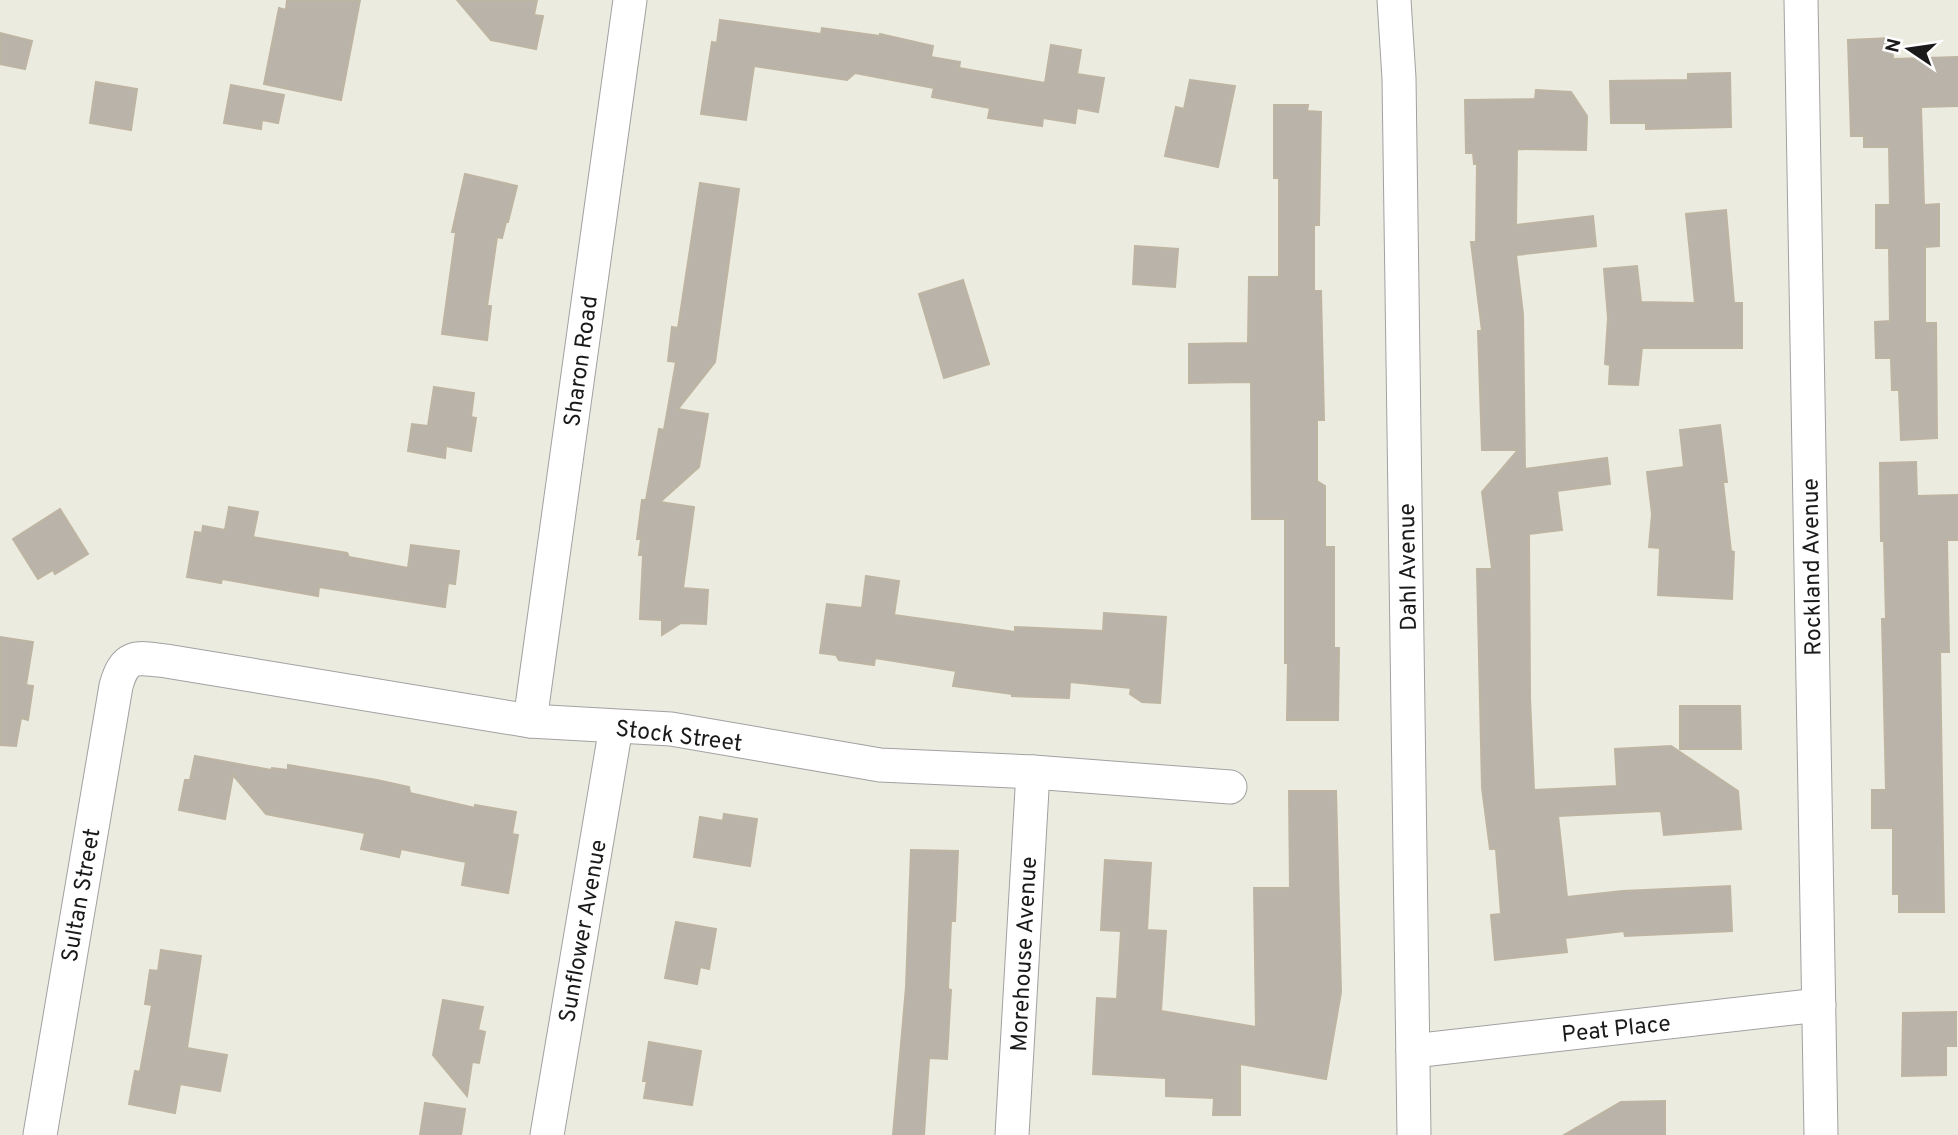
<svg xmlns="http://www.w3.org/2000/svg" width="1958" height="1135" font-family="Overpass,sans-serif">
  <rect width="100%" height="100%" fill="#ecebe0"/>
  <g fill="#b9b3a9" stroke="#beb4a2" stroke-width="2">
    <polygon points="287,0 360,0 341,100 264,84 279,8 286,10"/>
    <polygon points="457,0 537,0 534,15 543,16 536,49 491,40"/>
    <polygon points="720,20 821,34 822,28 880,36 880,34 933,46 931,57 960,62 959,68 1045,83 1051,45 1081,50 1077,74 1104,78 1098,112 1077,108 1075,123 1043,118 1042,126 988,118 990,108 932,97 934,88 855,73 847,80 754,66 746,120 701,114 712,42 717,43"/>
    <polygon points="0,33 32,41 25,69 0,64"/>
    <polygon points="1892,38 1893,59 1958,57 1958,106 1921,107 1924,205 1939,204 1939,246 1925,247 1925,323 1936,323 1937,438 1901,440 1899,390 1892,390 1891,358 1876,358 1875,322 1890,321 1889,248 1876,248 1876,205 1890,205 1889,147 1864,147 1864,136 1851,136 1848,40"/>
    <polygon points="1730,73 1731,127 1646,129 1646,123 1611,123 1610,81 1688,80 1688,74"/>
    <polygon points="1190,80 1235,86 1218,167 1165,156 1176,107 1184,109"/>
    <polygon points="96,82 137,89 131,130 90,123"/>
    <polygon points="231,85 284,95 278,123 262,120 261,129 224,123"/>
    <polygon points="1536,90 1571,92 1587,116 1586,150 1517,149 1516,225 1593,216 1596,246 1516,255 1523,314 1525,469 1607,458 1610,484 1557,491 1562,530 1529,534 1530,697 1534,790 1617,786 1615,749 1671,746 1738,791 1741,829 1664,835 1661,811 1558,816 1567,897 1623,891 1730,886 1732,931 1625,936 1624,931 1565,938 1567,952 1495,960 1491,915 1501,914 1496,849 1490,849 1482,788 1477,569 1492,569 1482,492 1518,450 1482,450 1478,331 1482,331 1471,242 1476,242 1477,164 1474,164 1473,153 1466,153 1465,100 1535,99"/>
    <polygon points="1274,105 1308,105 1307,111 1321,112 1319,225 1314,225 1314,291 1321,291 1324,420 1317,420 1317,481 1325,486 1325,547 1334,547 1334,648 1339,648 1338,720 1287,720 1288,663 1285,663 1285,519 1252,519 1251,382 1189,383 1189,344 1248,343 1249,277 1279,277 1279,178 1274,178"/>
    <polygon points="465,174 517,186 508,222 506,222 502,238 497,237 487,306 491,306 487,340 442,334 456,232 452,232"/>
    <polygon points="700,183 739,189 715,362 678,409 708,414 699,467 660,502 694,507 683,588 708,590 706,624 681,623 662,635 662,620 640,619 643,555 639,555 641,539 637,539 642,500 646,500 659,429 664,430 676,362 668,361 672,327 678,328"/>
    <polygon points="1726,210 1734,303 1742,303 1742,348 1642,348 1638,385 1609,384 1610,365 1605,364 1608,318 1604,269 1637,266 1641,302 1695,303 1686,214"/>
    <polygon points="1135,246 1178,249 1175,287 1133,284"/>
    <polygon points="963,280 989,364 944,378 919,294"/>
    <polygon points="434,387 474,393 471,417 476,418 471,451 446,446 445,458 408,451 412,424 428,426"/>
    <polygon points="1720,425 1727,482 1723,482 1731,551 1734,552 1732,599 1658,595 1660,548 1649,547 1652,514 1647,472 1684,467 1680,430"/>
    <polygon points="1916,462 1917,496 1958,495 1958,540 1947,540 1949,652 1940,652 1944,912 1899,912 1899,894 1893,894 1893,828 1872,828 1872,790 1886,790 1882,619 1886,619 1884,541 1881,541 1880,463"/>
    <polygon points="229,507 258,512 253,537 347,553 349,557 408,568 411,545 459,551 455,584 448,583 445,607 319,587 318,596 222,579 221,583 187,577 195,532 202,533 203,526 225,530"/>
    <polygon points="60,509 88,554 55,574 53,570 38,579 13,539"/>
    <polygon points="866,576 899,581 894,615 1015,632 1015,627 1103,631 1104,613 1166,617 1160,703 1142,702 1130,694 1131,688 1070,682 1069,698 1012,696 1012,694 953,686 956,671 875,658 874,665 839,660 836,655 820,653 827,604 862,608"/>
    <polygon points="0,637 33,642 26,685 33,686 28,720 21,718 16,746 0,745"/>
    <polygon points="1680,706 1740,706 1741,749 1680,749"/>
    <polygon points="195,756 271,770 272,768 288,770 288,765 377,780 409,787 410,793 475,808 475,805 516,812 512,834 518,835 508,893 462,885 466,862 401,849 399,857 361,849 365,833 266,814 233,775 225,819 179,810 185,780 190,780"/>
    <polygon points="1289,791 1336,791 1341,992 1326,1079 1240,1064 1240,1115 1213,1115 1214,1098 1166,1096 1166,1078 1093,1074 1097,998 1117,999 1121,931 1101,930 1105,860 1151,863 1147,930 1166,931 1161,1011 1256,1027 1254,888 1290,888"/>
    <polygon points="724,814 757,819 750,866 694,857 700,817 723,821"/>
    <polygon points="911,850 958,851 955,921 951,921 948,989 951,990 947,1059 929,1058 924,1135 893,1135 906,987"/>
    <polygon points="676,922 716,929 709,969 700,967 697,984 665,978"/>
    <polygon points="161,950 201,956 187,1048 227,1055 220,1091 180,1084 175,1113 129,1104 135,1071 140,1072 152,1005 145,1004 150,970 158,971"/>
    <polygon points="443,1000 483,1007 478,1030 485,1032 479,1063 472,1062 467,1096 433,1055"/>
    <polygon points="1956,1012 1956,1046 1946,1046 1946,1075 1902,1076 1903,1013"/>
    <polygon points="649,1042 701,1051 692,1105 644,1098 647,1081 643,1081"/>
    <polygon points="1665,1101 1665,1135 1564,1135 1621,1102"/>
    <polygon points="425,1103 465,1109 461,1135 420,1135"/>
  </g>
  <g fill="none" stroke-linecap="round" stroke-linejoin="round">
    <g stroke="#a1a1a1" stroke-width="35">
      <g id="minor">
        <polyline points="1394,0 1399,78 1414,1135"/>
        <polyline points="1801,0 1821,1135"/>
        <polyline points="530,721 630,0"/>
        <polyline points="1413,1051 1819,1005"/>
        <path d="M40,1135L116,686C125,654 136,657 166,661L530,721L671,729L880,765L1033,772L1230,787"/>
        <polyline points="547,1135 616,727"/>
        <polyline points="1012,1135 1033,772"/>
      </g>
    </g>
    <use href="#minor" stroke="#fff" stroke-width="33"/>
  </g>
  <g text-anchor="middle" stroke-width="5" stroke-linejoin="round" paint-order="stroke">
    <g font-size="23" fill="#1a1a1a" stroke="#fff">
      <text transform="translate(580 361) rotate(-82)" y="8">Sharon Road</text>
      <text transform="translate(1407 567) rotate(-91)" y="8">Dahl Avenue</text>
      <text transform="translate(1811 567) rotate(-91)" y="8">Rockland Avenue</text>
      <text transform="translate(679 735) rotate(7)" y="8">Stock Street</text>
      <text transform="translate(80 895) rotate(-80)" y="8">Sultan Street</text>
      <text transform="translate(582 931) rotate(-80)" y="8">Sunflower Avenue</text>
      <text transform="translate(1023 954) rotate(-87)" y="8">Morehouse Avenue</text>
      <text transform="translate(1616 1028) rotate(-6)" y="8">Peat Place</text>
    </g>
  </g>
  <g transform="translate(1909 49) rotate(283)" stroke="#ffffff" stroke-width="5" paint-order="stroke">
  <path d="M0-5L12 26L0 18L-12 26Z" fill="#1a1a1a"/>
  <text y="-10" font-size="19" font-weight="bold" text-anchor="middle" fill="#1a1a1a">N</text>
  </g>
</svg>
